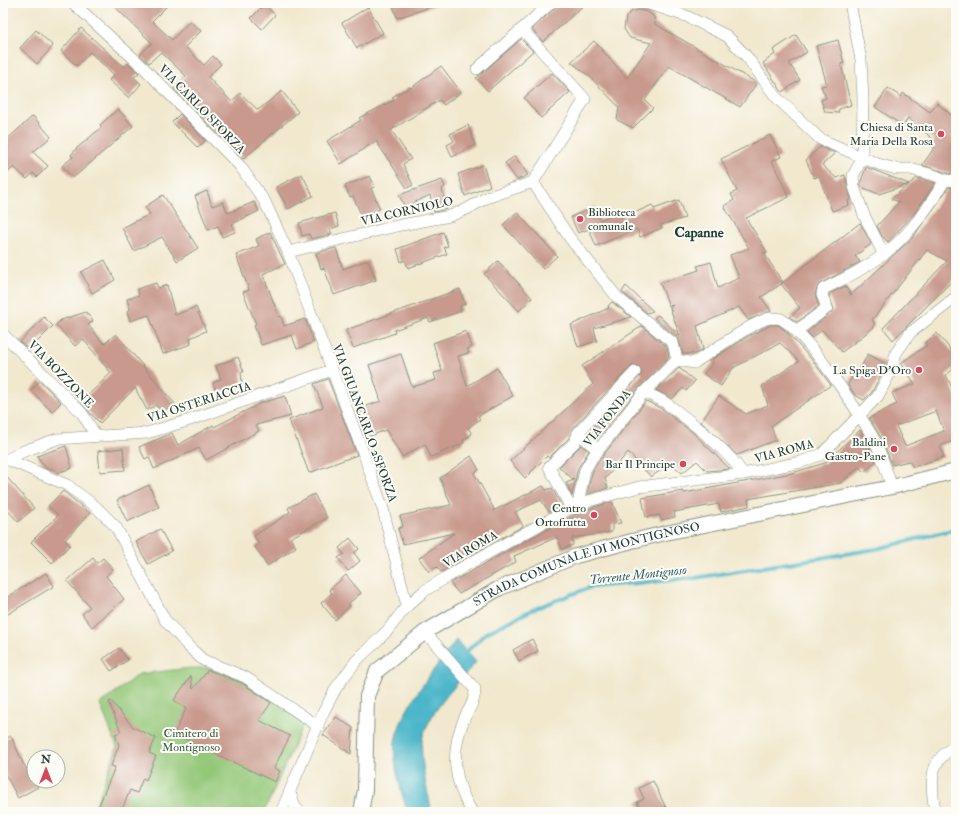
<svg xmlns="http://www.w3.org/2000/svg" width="959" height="815" font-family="'IM FELL Double Pica',serif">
  <rect width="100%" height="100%" fill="#fdfcf7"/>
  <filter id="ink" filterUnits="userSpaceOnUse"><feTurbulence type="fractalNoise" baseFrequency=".025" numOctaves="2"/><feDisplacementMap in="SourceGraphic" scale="8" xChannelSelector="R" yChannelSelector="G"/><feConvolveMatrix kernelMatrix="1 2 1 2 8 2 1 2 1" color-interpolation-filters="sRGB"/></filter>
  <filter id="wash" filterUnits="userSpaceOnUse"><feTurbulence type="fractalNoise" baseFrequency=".012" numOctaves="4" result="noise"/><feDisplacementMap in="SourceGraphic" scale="16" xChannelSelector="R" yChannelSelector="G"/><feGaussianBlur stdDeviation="0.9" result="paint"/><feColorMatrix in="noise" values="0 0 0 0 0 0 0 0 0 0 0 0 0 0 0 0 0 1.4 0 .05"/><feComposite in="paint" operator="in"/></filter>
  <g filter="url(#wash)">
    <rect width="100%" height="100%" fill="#f1e8ce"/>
    <polygon fill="#94c879" stroke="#5a8256" points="190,668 208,668 252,684 304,723 264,812 94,811 117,747 100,704 139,674"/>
    <path fill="#4bb6c9" stroke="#357a7e" d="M456,640L476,662C458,684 432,708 423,736C418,751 428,796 432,812H407C402,793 392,761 395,742C400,710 437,666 456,640Z"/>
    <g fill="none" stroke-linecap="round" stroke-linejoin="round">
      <polyline stroke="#4bb6c9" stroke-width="4" points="464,654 486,633 534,609 591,587 695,578 876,549 956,529"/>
    </g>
    <g id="blocks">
      <g fill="#c8998c" fill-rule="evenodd">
        <polygon points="111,3 170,3 152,21 172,40 190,21 201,31 185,47 204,65 213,56 221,64 208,77 232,102 240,93 258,110 282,91 298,112 243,159 174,89 186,76 161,52 149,63 140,55 152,43"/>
        <polygon points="392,3 436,3 437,5 397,18"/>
        <polygon points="560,3 586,3 543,42 532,29"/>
        <polygon points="265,4 275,15 262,29 251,18"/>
        <polygon points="368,7 383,33 357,48 342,23"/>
        <polygon points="639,10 648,12 654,17 655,24 757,83 740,107 669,66 645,100 653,108 633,128 617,120 619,107 589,76 571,62 594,41 627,78 651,43 630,38 624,29 626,17 631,12"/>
        <polygon points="81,28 124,67 128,63 139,73 134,77 141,84 129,98 109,80 114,75 90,52 77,66 61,51"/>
        <polygon points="36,30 53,46 37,64 20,48"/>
        <polygon points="796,35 807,52 789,63 800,80 782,92 763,63 775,54 773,50"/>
        <polygon points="521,39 533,51 488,91 476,78"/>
        <polygon points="838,40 844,63 841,64 851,105 839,109 838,113 825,112 821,100 826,98 821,86 827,85 816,46"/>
        <polygon points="441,66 461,92 444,105 440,100 391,130 411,159 403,164 413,185 407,188 376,141 341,164 327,141 361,120 359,118 394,100 392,97 410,87 411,88"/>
        <polygon points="552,73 570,92 541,118 524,98"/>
        <polygon points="888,88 901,97 903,93 930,112 937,103 956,119 956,166 951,174 922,165 935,147 931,144 934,140 908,118 903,126 875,107"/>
        <polygon points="118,109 133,126 73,178 62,166 73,157 71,155 77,148 102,127 100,125"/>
        <polygon points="180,114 205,141 198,148 172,122"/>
        <polygon points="33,116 51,137 33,152 48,166 37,177 33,173 27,179 14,167 3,177 3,143"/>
        <polygon points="468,125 475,145 452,157 447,145 454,141 450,134"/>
        <polygon points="770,135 781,157 772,161 789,197 746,218 767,252 764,253 783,283 761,297 771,311 748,320 739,307 697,326 703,349 695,354 683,354 678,338 654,318 658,315 680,336 670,308 673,305 669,306 660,283 699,270 697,266 711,262 718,288 739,278 730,255 749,248 724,206 734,200 731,194 737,191 721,159"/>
        <polygon points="820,147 835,153 822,165 836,178 845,175 851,199 848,201 849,205 832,211 819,176 814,178 806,160"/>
        <polygon points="515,156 528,175 517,180 505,163"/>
        <polygon points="483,165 490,186 465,196 458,174"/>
        <polygon points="866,167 909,184 879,194 861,187 861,181"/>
        <polygon points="302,174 313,196 288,209 276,187"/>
        <polygon points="370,176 375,187 371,188 380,209 362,217 353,196 350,197 345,186"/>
        <polygon points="917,178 935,183 914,214 888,242 882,236 877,226 899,202 891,199"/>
        <polygon points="442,180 445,187 442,189 447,209 434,212 430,195 405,207 399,195"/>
        <polygon points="949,187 956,188 956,243 952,251 955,254 956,252 956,277 893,340 883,328 947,261 927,250 872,320 874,322 874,327 842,352 822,330 812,338 807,332 834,310 829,294 845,286 851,295 913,237"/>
        <polygon points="207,191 212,206 223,202 228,213 254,202 259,211 232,224 235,232 222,237 218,226 208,230 195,196"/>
        <polygon points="163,195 198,248 177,261 162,237 134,251 122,228 150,214 145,207"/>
        <polygon points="679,200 685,218 661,225 662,228 640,237 637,229 596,246 589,229 578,233 571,217 594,207 600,220 620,211 623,218 652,205 654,209"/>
        <polygon points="517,212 557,256 543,269 503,225"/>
        <polygon points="335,213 339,226 330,229 332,234 311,239 309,234 302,236 299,223"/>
        <polygon points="860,223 871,244 855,256 860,262 818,285 815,294 819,306 797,322 790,317 800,308 781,284"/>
        <polygon points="270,232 285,264 263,274 279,317 281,316 284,326 305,319 314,342 297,349 292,335 261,345 254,325 256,324 243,292 249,290 236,255 259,246 256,239"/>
        <polygon points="443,232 448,246 444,247 447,254 408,268 405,260 401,262 397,249"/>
        <polygon points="336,248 343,269 368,260 376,280 334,295 324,268 321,269 316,253"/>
        <polygon points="105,260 115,280 92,293 81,272"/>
        <polygon points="498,261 532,298 519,311 484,274"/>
        <polygon points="156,283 158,288 167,285 175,315 196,307 206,331 190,338 191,344 163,354 149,315 130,321 127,311 130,310 127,299 139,295 137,289"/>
        <polygon points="626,286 653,311 647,313 622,292"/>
        <polygon points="460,289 465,304 460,306 461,311 430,322 428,318 394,330 395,333 353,348 346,330"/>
        <polygon points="612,302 631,317 594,328 597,341 578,347 571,325 609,308 608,306"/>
        <polygon points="86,312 93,321 88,325 104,344 116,334 175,404 161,412 156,405 147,410 135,388 100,423 91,414 81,402 111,373 83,339 75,346 56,325 61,320"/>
        <polygon points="44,317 53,326 29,350 20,342"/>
        <polygon points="771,325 778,325 787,332 812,360 831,385 771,426 776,440 737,455 701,422 719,396 746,414 768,405 762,386 799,361 780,343 733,368 721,386 704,374 713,363 711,360 747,337"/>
        <polygon points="642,326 667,347 669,358 639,388 597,440 588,432 642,374 639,367 633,365 630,367 573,428 569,438 549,458 547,456 525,478 510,461 593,384 582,366"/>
        <polygon points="466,331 472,347 467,349 469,353 458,356 467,386 497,368 513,396 478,416 480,419 468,428 472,434 463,440 464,443 431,457 425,444 402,457 386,430 365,438 355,410 381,401 369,365 401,354 412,387 436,380 434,373 442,371 433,343"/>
        <path d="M937,333L956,356V367L946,375L956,396V440L940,446L944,457L913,467L909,461L892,465L882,439L869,418L897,404L892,393L915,384L901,363L927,345L925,343ZM936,411L944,431L905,446L896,426Z"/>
        <polygon points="868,354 886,364 872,392 864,400 855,395 848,385 856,369 859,371"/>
        <polygon points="238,357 244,372 241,372 242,383 217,393 213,383 221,379 216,366"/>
        <polygon points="679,368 695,381 686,391 683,388 672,399 656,390"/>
        <polygon points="328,379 357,455 309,473 289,420 323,407 314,384"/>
        <polygon points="40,381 61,402 52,412 31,390"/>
        <polygon points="285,396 291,416 256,425 259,431 206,460 199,448 154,469 149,457 145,459 139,447 172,433 178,445 213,425 214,427 261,403"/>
        <polygon points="646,401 662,409 692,432 730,469 707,471 697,461 682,473 671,463 651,477 628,452 605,479 608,488 587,494 592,473 598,462"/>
        <polygon points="860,430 876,461 864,472 859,467 841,483 748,499 749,506 721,512 719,504 674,512 675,517 661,520 660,515 646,517 642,498 683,491 684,493 792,473 825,463"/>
        <polygon points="581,445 589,451 578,468 572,496 566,483 574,480 559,467"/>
        <polygon points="66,446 72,468 57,473 52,469 46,468 37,456"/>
        <polygon points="123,448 125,470 100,472 98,451"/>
        <polygon points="471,456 479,470 474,473 494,509 493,511 543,486 546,490 552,488 561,505 549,512 541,500 515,512 523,526 441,572 437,567 429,572 419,558 454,533 403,544 398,529 403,526 400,516 451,505 440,478"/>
        <polygon points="3,473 34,508 18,522 3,505"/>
        <polygon points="149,485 159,507 127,522 117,500"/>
        <polygon points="63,491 90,513 65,540 70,545 52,563 31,542 58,515 48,506"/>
        <polygon points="314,494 327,518 290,538 296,547 267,566 255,547 259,544 254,536 290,512 288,508"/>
        <polygon points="612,502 621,523 612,524 612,532 572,538 573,545 562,549 557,537 514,556 516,562 459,594 450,583 581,511"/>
        <polygon points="160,529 172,551 148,564 136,542"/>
        <polygon points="350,538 359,549 354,553 360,561 348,571 338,558 344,554 339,548"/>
        <polygon points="93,558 97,563 103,558 113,569 106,576 124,599 92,627 82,614 90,607 67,581"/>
        <polygon points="46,573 54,586 3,617 3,600"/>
        <polygon points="346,575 361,593 348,604 350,606 335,620 321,603 332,593 329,590"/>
        <polygon points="532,639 538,651 519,661 513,650"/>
        <polygon points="119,648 128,660 111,671 103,659"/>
        <polygon points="208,670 242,683 271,703 259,720 290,736 274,768 280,771 275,782 174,734 186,709 174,700 191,676 193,689"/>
        <polygon points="111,701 133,727 156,738 149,753 156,756 146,780 143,778 137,793 130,790 121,812 96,812 115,767 111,766 119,745 115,734 121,732 109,702"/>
        <polygon points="336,717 353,728 351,754 323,735"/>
        <polygon points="11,736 23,763 38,787 18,798 3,770 3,740"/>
        <polygon points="653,781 668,812 642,812 637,802 644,799 639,788"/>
      </g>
    </g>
  </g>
  <g filter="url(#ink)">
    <use href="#blocks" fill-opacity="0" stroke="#889281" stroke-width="1"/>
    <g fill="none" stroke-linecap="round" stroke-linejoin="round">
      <g stroke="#889281" stroke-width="12">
        <g id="minor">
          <polyline points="73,3 143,67 240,166 265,202 288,252 364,455 383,509 407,606"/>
          <polyline points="646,3 686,16 727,36 747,57 776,97 820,139 878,164 896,169 910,169 934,175 945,180 956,181"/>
          <polyline points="850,3 861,60 863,99 862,158 853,176 854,187 864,215 884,255"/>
          <polyline points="522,29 585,99 533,182"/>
          <polyline points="477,69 551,3"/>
          <polyline points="533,182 569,237 617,297 673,343 677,360"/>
          <polyline points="288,252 401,225 450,216 467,209 486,198 533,182"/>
          <path d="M796,331L827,308L822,295L823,289C884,261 910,239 945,180"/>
          <polyline points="3,334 82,413 96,436"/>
          <path d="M677,360L694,363C708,354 756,320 770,318C773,318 779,318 781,319C808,334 856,408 872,436C881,451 886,471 892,487"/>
          <path d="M644,392C652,396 660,399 666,403C688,419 730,452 743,474"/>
          <polyline points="578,433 598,450"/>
          <polyline points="9,460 67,485 96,507 116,527 165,620 189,647 203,660 245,677 318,726"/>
          <polyline points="4,461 24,451 57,439 147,433 190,420 332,370"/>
          <polyline points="578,504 585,470 592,458 644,392 677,360"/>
          <polyline points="571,508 549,467 575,442 578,433 635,372"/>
          <path d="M425,632L475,689C475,701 470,707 465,717C450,751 453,781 472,812"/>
          <polyline points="290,793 295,807 300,812"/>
          <polyline points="281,812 323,713 336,688 356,661 387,631 407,606 424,591 468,564 578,504 639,487 743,474 801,462 822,454 878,396 892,369 896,353 910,333 956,297"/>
          <path d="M935,812C931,784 927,761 956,746"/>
        </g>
      </g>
      <g stroke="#889281" stroke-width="16">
        <g id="tertiary">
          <path id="s1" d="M361,812L365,790L367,696L377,671L425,632L498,589L576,556L632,541L670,532L892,487L956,471"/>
        </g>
      </g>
      <use href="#minor" stroke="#fff" stroke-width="11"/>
      <use href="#tertiary" stroke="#fff" stroke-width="14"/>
    </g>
  </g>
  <g fill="#d1495b" stroke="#fdfcf7" stroke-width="1.5">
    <circle cx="941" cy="134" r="4"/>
    <circle cx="580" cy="219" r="4"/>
    <circle cx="919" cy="370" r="4"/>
    <circle cx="894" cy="449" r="4"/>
    <circle cx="683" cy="464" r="4"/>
    <circle cx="594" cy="515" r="4"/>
  </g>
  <g text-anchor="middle" stroke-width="4" stroke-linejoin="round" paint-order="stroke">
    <g font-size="12" fill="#1f3d34" stroke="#fdfcf7">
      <text transform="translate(202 109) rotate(46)" y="4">VIA CARLO SFORZA</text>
      <text transform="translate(407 211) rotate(-13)" y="4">VIA CORNIOLO</text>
      <text transform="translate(61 374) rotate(46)" y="4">VIA BOZZONE</text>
      <text transform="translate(199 402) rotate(-18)" y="4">VIA OSTERIACCIA</text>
      <text transform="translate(607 418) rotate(-52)" y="4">VIA FONDA</text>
      <text transform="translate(365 423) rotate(70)" y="4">VIA GIUANCARLO 2SFORZA</text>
      <text transform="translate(784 451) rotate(-15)" y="4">VIA ROMA</text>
      <text transform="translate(470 549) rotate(-30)" y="4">VIA ROMA</text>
      <text dy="4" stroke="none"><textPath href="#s1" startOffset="382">STRADA COMUNALE DI MONTIGNOSO</textPath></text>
    </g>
    <g font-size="12" fill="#1f3d34" stroke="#fdfcf7" text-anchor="end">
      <text x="933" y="131">Chiesa di Santa<tspan x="933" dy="14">Maria Della Rosa</tspan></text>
      <text x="588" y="216" text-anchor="start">Biblioteca<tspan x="588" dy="14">comunale</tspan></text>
      <text x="911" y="374">La Spiga D'Oro</text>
      <text x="886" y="446">Baldini<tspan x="886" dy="14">Gastro-Pane</tspan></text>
      <text x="675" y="468">Bar Il Principe</text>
      <text x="586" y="512">Centro<tspan x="586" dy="14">Ortofrutta</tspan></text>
    </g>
    <g font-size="12" fill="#3c6045" stroke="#fdfcf7">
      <text x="191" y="737">Cimitero di<tspan x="191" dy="14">Montignoso</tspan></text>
    </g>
    <g font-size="13" font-style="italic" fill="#2c6161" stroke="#fdfcf7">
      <text transform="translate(638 574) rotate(-6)" y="5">Torrente Montignoso</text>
    </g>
    <g font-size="14" font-weight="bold" fill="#1f3d34" stroke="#fdfcf7">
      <text x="699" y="237">Capanne</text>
    </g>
  </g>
  <rect width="959" height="815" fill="none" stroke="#fdfcf7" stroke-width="16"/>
  <g transform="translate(46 769)"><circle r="19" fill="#fdfcf7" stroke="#a4b0a9"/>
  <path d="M0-3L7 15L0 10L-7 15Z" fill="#d1495b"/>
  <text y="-6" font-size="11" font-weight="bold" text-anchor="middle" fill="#1f3d34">N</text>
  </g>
</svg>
